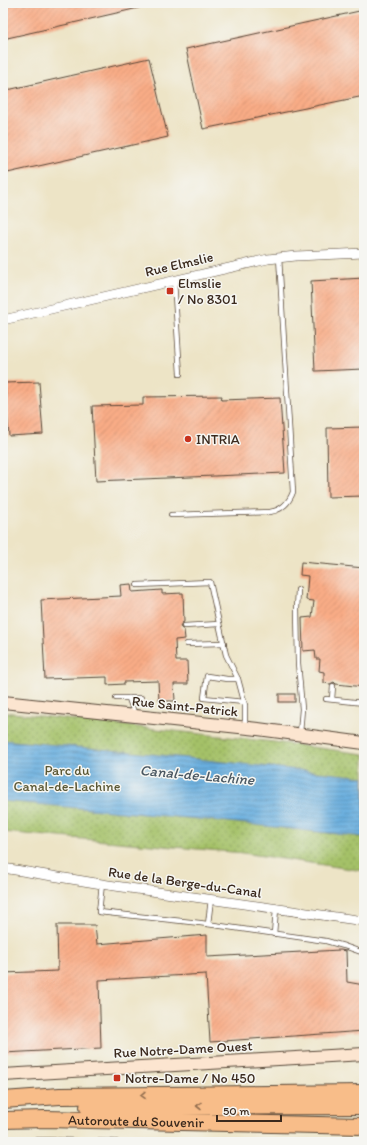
<svg xmlns="http://www.w3.org/2000/svg" width="367" height="1145" font-family="Itim,sans-serif">
  <defs>
    <pattern id="park-dots" width="8" height="8" patternUnits="userSpaceOnUse"><rect width="8" height="8" fill="#a4c168"/><path d="M2 2h.1M6 6h.1" fill="none" stroke="#879d55" stroke-width="1.8" stroke-linecap="round"/></pattern>
    <pattern id="water-rules" width="6" height="5" patternUnits="userSpaceOnUse"><rect width="6" height="5" fill="#68aedf"/><path d="M0 2.5h6" fill="none" stroke="#578eb4"/></pattern>
    <pattern id="building-hatch" width="6" height="6" patternUnits="userSpaceOnUse"><rect width="6" height="6" fill="#f9ac86"/><path d="M-1 1l2-2M0 6l6-6M5 7l2-2" fill="none" stroke="#d69473"/></pattern>
  </defs>
  <rect width="100%" height="100%" fill="#f6f6f2"/>
  <filter id="ink" filterUnits="userSpaceOnUse"><feTurbulence type="fractalNoise" baseFrequency=".025" numOctaves="2"/><feDisplacementMap in="SourceGraphic" scale="8" xChannelSelector="R" yChannelSelector="G"/><feConvolveMatrix kernelMatrix="1 2 1 2 8 2 1 2 1" color-interpolation-filters="sRGB"/></filter>
  <filter id="wash" filterUnits="userSpaceOnUse"><feTurbulence type="fractalNoise" baseFrequency=".012" numOctaves="4" result="noise"/><feDisplacementMap in="SourceGraphic" scale="16" xChannelSelector="R" yChannelSelector="G"/><feGaussianBlur stdDeviation="0.9" result="paint"/><feColorMatrix in="noise" values="0 0 0 0 0 0 0 0 0 0 0 0 0 0 0 0 0 1.4 0 .05"/><feComposite in="paint" operator="in"/></filter>
  <g filter="url(#wash)">
    <rect width="100%" height="100%" fill="#ede4c6"/>
    <polygon fill="url(#park-dots)" stroke="#707643" points="3,712 274,742 364,754 364,871 243,853 3,832"/>
    <polygon fill="url(#water-rules)" stroke="#526c7e" points="3,740 131,752 364,777 364,837 219,821 3,801"/>
    <g id="blocks">
      <g fill="url(#building-hatch)">
        <polygon points="3,3 146,3 147,6 3,39"/>
        <polygon points="364,10 364,96 203,129 186,49"/>
        <polygon points="149,58 168,137 3,174 3,91"/>
        <polygon points="364,278 364,369 315,371 311,281"/>
        <polygon points="39,382 43,434 9,436 5,383"/>
        <polygon points="222,396 221,400 280,398 285,473 96,481 92,406 143,405 143,397"/>
        <polygon points="364,427 364,496 328,497 327,428"/>
        <polygon points="301,562 364,568 364,687 336,684 334,682 330,684 324,683 324,672 319,671 320,659 316,659 315,650 303,651 302,618 312,617 314,601 306,600 308,576 300,575"/>
        <polygon points="131,584 132,592 162,590 162,594 183,593 184,622 182,623 180,626 181,628 184,630 185,639 175,640 176,661 187,661 188,684 174,684 175,701 159,701 158,681 124,682 124,684 107,685 107,677 45,679 41,600 121,596 120,585"/>
        <rect x="279" y="694" width="16" height="8"/>
        <polygon points="57,925 95,925 97,944 207,935 207,957 340,950 346,951 347,982 364,985 364,1031 210,1042 206,974 99,980 101,1048 3,1053 3,973 58,971"/>
      </g>
    </g>
  </g>
  <g filter="url(#ink)">
    <use href="#blocks" fill-opacity="0" stroke="#564637" stroke-width="1"/>
    <g fill="none" stroke-linecap="round" stroke-linejoin="round">
      <g stroke="#564637" stroke-width="6">
        <g id="service">
          <polyline points="174,280 180,374"/>
          <path d="M171,515L270,512C282,510 289,503 293,492L279,257"/>
          <polyline points="137,585 210,582 226,655 238,679"/>
          <polyline points="298,590 297,609 298,663 302,709 300,733"/>
          <polyline points="184,626 219,624"/>
          <polyline points="187,644 224,643"/>
          <polyline points="116,698 141,698"/>
          <path d="M129,698C130,704 134,709 134,715"/>
          <polyline points="326,699 364,703"/>
          <polyline points="332,699 333,686"/>
          <polyline points="244,702 204,698 207,676 227,679 238,679 245,705 245,726"/>
          <polyline points="102,884 99,912 200,923 326,941 344,946 364,953"/>
          <polyline points="208,924 211,899"/>
          <polyline points="274,934 276,909"/>
          <polyline points="3,1140 40,1140 116,1142"/>
        </g>
      </g>
      <g stroke="#564637" stroke-width="10">
        <g id="minor">
          <polyline points="3,320 268,259 296,256 364,253"/>
          <polyline points="3,868 108,885 364,921"/>
        </g>
      </g>
      <g stroke="#564637" stroke-width="14">
        <g id="secondary">
          <polyline points="3,702 258,729 364,743"/>
          <polyline points="3,1075 364,1054"/>
        </g>
      </g>
      <g stroke="#564637" stroke-width="18">
        <g id="motorway">
          <polyline points="3,1100 60,1096 364,1093"/>
          <polyline points="88,1107 364,1106"/>
          <path id="s1" d="M3,1120L45,1119L364,1126"/>
        </g>
      </g>
      <use href="#service" stroke="#fff" stroke-width="4.5"/>
      <use href="#minor" stroke="#fff" stroke-width="9"/>
      <use href="#secondary" stroke="#fce5d0" stroke-width="12"/>
      <use href="#motorway" stroke="#f8bd89" stroke-width="16"/>
    </g>
    <defs><path id="oneway-chevron" d="M-2-3.5L2.5 0L-2 3.5" fill="none" stroke-width="1.6" stroke-linecap="round" stroke-linejoin="round"/></defs>
    <g stroke="#906c4e">
      <use href="#oneway-chevron" transform="translate(143 1095) rotate(179)"/>
      <use href="#oneway-chevron" transform="translate(199 1106) rotate(180)"/>
    </g>
  </g>
  <g fill="#c8321e" stroke="#f6f6f2" stroke-width="1.5">
    <rect x="166" y="287" width="8" height="8" rx="2"/>
    <circle cx="188" cy="439" r="4"/>
    <rect x="113" y="1074" width="8" height="8" rx="2"/>
  </g>
  <g text-anchor="middle" stroke-width="3" stroke-linejoin="round" paint-order="stroke">
    <g font-size="14" fill="#3b2a1e" stroke="#f6f6f2">
      <text transform="translate(179 264) rotate(-13)" y="5">Rue Elmslie</text>
      <text transform="translate(185 706) rotate(6)" y="5">Rue Saint-Patrick</text>
      <text transform="translate(185 882) rotate(8)" y="5">Rue de la Berge-du-Canal</text>
      <text transform="translate(183 1049) rotate(-3)" y="5">Rue Notre-Dame Ouest</text>
      <text dy="5" stroke="none"><textPath href="#s1" startOffset="133">Autoroute du Souvenir</textPath></text>
    </g>
    <g font-size="14" fill="#3b2a1e" stroke="#f6f6f2" text-anchor="start">
      <text x="178" y="288">Elmslie<tspan x="178" dy="16">/ No 8301</tspan></text>
      <text x="196" y="444">INTRIA</text>
      <text x="125" y="1083">Notre-Dame / No 450</text>
    </g>
    <g font-size="14" fill="#5a5734" stroke="#f6f6f2">
      <text x="67" y="775">Parc du<tspan x="67" dy="16">Canal-de-Lachine</tspan></text>
    </g>
    <g font-size="15" font-style="italic" fill="#4b5862" stroke="#f6f6f2">
      <text transform="translate(197 775) rotate(5)" y="5">Canal-de-Lachine</text>
    </g>
  </g>
  <rect width="367" height="1145" fill="none" stroke="#f6f6f2" stroke-width="16"/>
  <path d="M217 1115v6h64v-6" fill="none" stroke="#3b2a1e" stroke-width="2"/>
  <text x="223" y="1115" font-size="12" fill="#3b2a1e" stroke="#f6f6f2" stroke-width="3" paint-order="stroke">50 m</text>
</svg>
